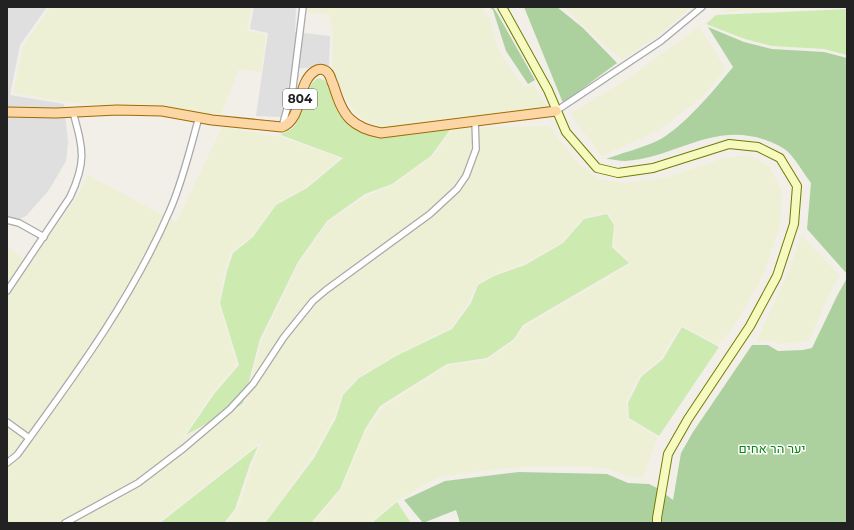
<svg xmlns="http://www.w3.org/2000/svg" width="854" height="530" font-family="Montserrat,Heebo,sans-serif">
  <rect width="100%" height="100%" fill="#f2efe9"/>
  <g fill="#e0dfdf">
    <polygon points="7,7 47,7 20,45 10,95 64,104 68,142 66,161 49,190 26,216 7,225"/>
    <polygon points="254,7 296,7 295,32 330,36 329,66 292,69 282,117 256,116 268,33 250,29"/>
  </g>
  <g fill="#eef0d5">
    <polygon points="51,7 251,7 247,31 266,34 261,72 239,69 221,115 67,102 13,93 23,46"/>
    <polygon points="309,7 482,7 490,19 499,52 524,87 535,86 547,107 384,128 368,123 356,114 343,94 332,65 333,33 329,14 308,13"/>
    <polygon points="563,7 691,7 659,35 623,59 608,48"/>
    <polygon points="727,7 805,7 722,12"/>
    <polygon points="699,27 726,69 702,97 659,130 602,156 570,114 627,79"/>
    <polygon points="549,126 576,161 597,179 625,183 668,177 724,158 750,155 770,167 782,191 780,226 764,273 740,317 719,345 681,325 661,358 639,376 626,402 628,419 657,437 643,478 626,476 606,468 569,466 518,467 440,476 396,501 370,523 313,523 341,490 366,430 382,408 448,365 487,360 515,340 524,327 631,264 614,246 615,225 608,212 584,217 563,242 524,263 493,275 477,284 469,302 451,328 398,354 358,377 342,394 334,417 312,457 267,519 263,523 226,523 237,510 252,465 262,441 157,523 7,523 7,476 10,474 7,471 7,249 11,249 30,264 78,195 88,175 176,222 222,127 280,137 340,158 306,187 275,204 252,236 231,252 225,270 219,303 237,365 212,393 182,439 245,405 262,339 299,263 328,222 366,196 393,185 432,157 453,128"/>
    <polygon points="802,235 840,276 831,290 809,341 779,344 770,340 756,342 784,282"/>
  </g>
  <g fill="#cdebb0">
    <polygon points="847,9 847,55 824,49 772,46 745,39 706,24 716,15"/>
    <path d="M319,78L324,80L328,85L340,112L375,135L391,137L452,127L431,156L392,184L365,194L327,221L298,262L260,339L243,404L186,435L214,394L239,365L220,303L227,271L233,253L253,237L276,205L307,188L343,158L281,135C285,132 293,129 296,124C304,112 304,84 319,78Z"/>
    <polygon points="607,214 614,225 612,247 629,263 523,325 514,339 487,358 447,364 380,406 365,429 340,489 311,523 265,523 314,458 336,418 343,395 359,378 398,355 452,329 471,303 478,285 494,276 525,265 563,243 584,219"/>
    <polygon points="682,327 719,347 659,436 629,418 628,403 641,377 663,359"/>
    <polygon points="258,446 250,464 235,509 224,523 160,523"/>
    <polygon points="397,502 411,523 372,523"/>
  </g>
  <g fill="#add19e">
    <polygon points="489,7 493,7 497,13 535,80 528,84 506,51 493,10"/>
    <polygon points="524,7 557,7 583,28 617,63 563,103"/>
    <path d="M708,27L744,42L772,49L824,52L847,58V274L807,229L811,183C804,174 795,158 787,151C782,147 774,143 768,141C715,120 675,158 625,161C619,161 612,159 606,159C624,152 652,146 667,135C691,118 714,90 733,67Z"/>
    <polygon points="847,278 847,523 460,523 456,510 423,523 404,500 445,481 519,472 607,474 628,483 649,484 657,488 673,500 681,453 693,432 752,345 768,345 778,351 803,350 812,348 838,294"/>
  </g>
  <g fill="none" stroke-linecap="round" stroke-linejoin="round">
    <g stroke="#a9a9a9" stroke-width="8">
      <g id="street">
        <polyline points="556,111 661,41 702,7"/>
        <polyline points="282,127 293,87 303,7"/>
        <polyline points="7,220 19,223 44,237"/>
        <path d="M7,291L70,197C87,161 83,149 73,112"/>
        <polyline points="7,422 29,438"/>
        <path d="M7,463L17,455C73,378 132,299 170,210C183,180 190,149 199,117"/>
        <polyline points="65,523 138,483 184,448 230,409 253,384 284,337 313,301 326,290 430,214 457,189 466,176 476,149 475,120"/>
      </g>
    </g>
    <g stroke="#707d05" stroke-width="10">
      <polyline id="secondary" points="502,7 548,90 566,132 597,168 618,173 653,168 729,144 758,147 780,158 797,186 794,224 777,276 750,326 688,419 668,454 657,518 657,523"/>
    </g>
    <g stroke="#a06b00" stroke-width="11">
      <path id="primary" d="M7,112L56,113L117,110L162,111L212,120L282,127C304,118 296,83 315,71C319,68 325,69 328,73C331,76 331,81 333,84C337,96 341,110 350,119C358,127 370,131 381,133L556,111"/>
    </g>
    <use href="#street" stroke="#fff" stroke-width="5.5"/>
    <use href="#secondary" stroke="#f7fabf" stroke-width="8"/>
    <use href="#primary" stroke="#fcd6a4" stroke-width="9"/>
  </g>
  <g text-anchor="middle" stroke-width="3" stroke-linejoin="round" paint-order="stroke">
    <rect fill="#fff" stroke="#646464" stroke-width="1" x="283" y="89" width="34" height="20" rx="3"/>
    <g font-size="12" font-weight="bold" fill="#222">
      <text x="300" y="103">804</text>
    </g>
    <g font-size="13" fill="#0c8416" stroke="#fff">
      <text x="772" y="453">יער הר אחים</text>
    </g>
  </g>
  <rect width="854" height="530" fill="none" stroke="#222222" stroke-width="16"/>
</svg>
